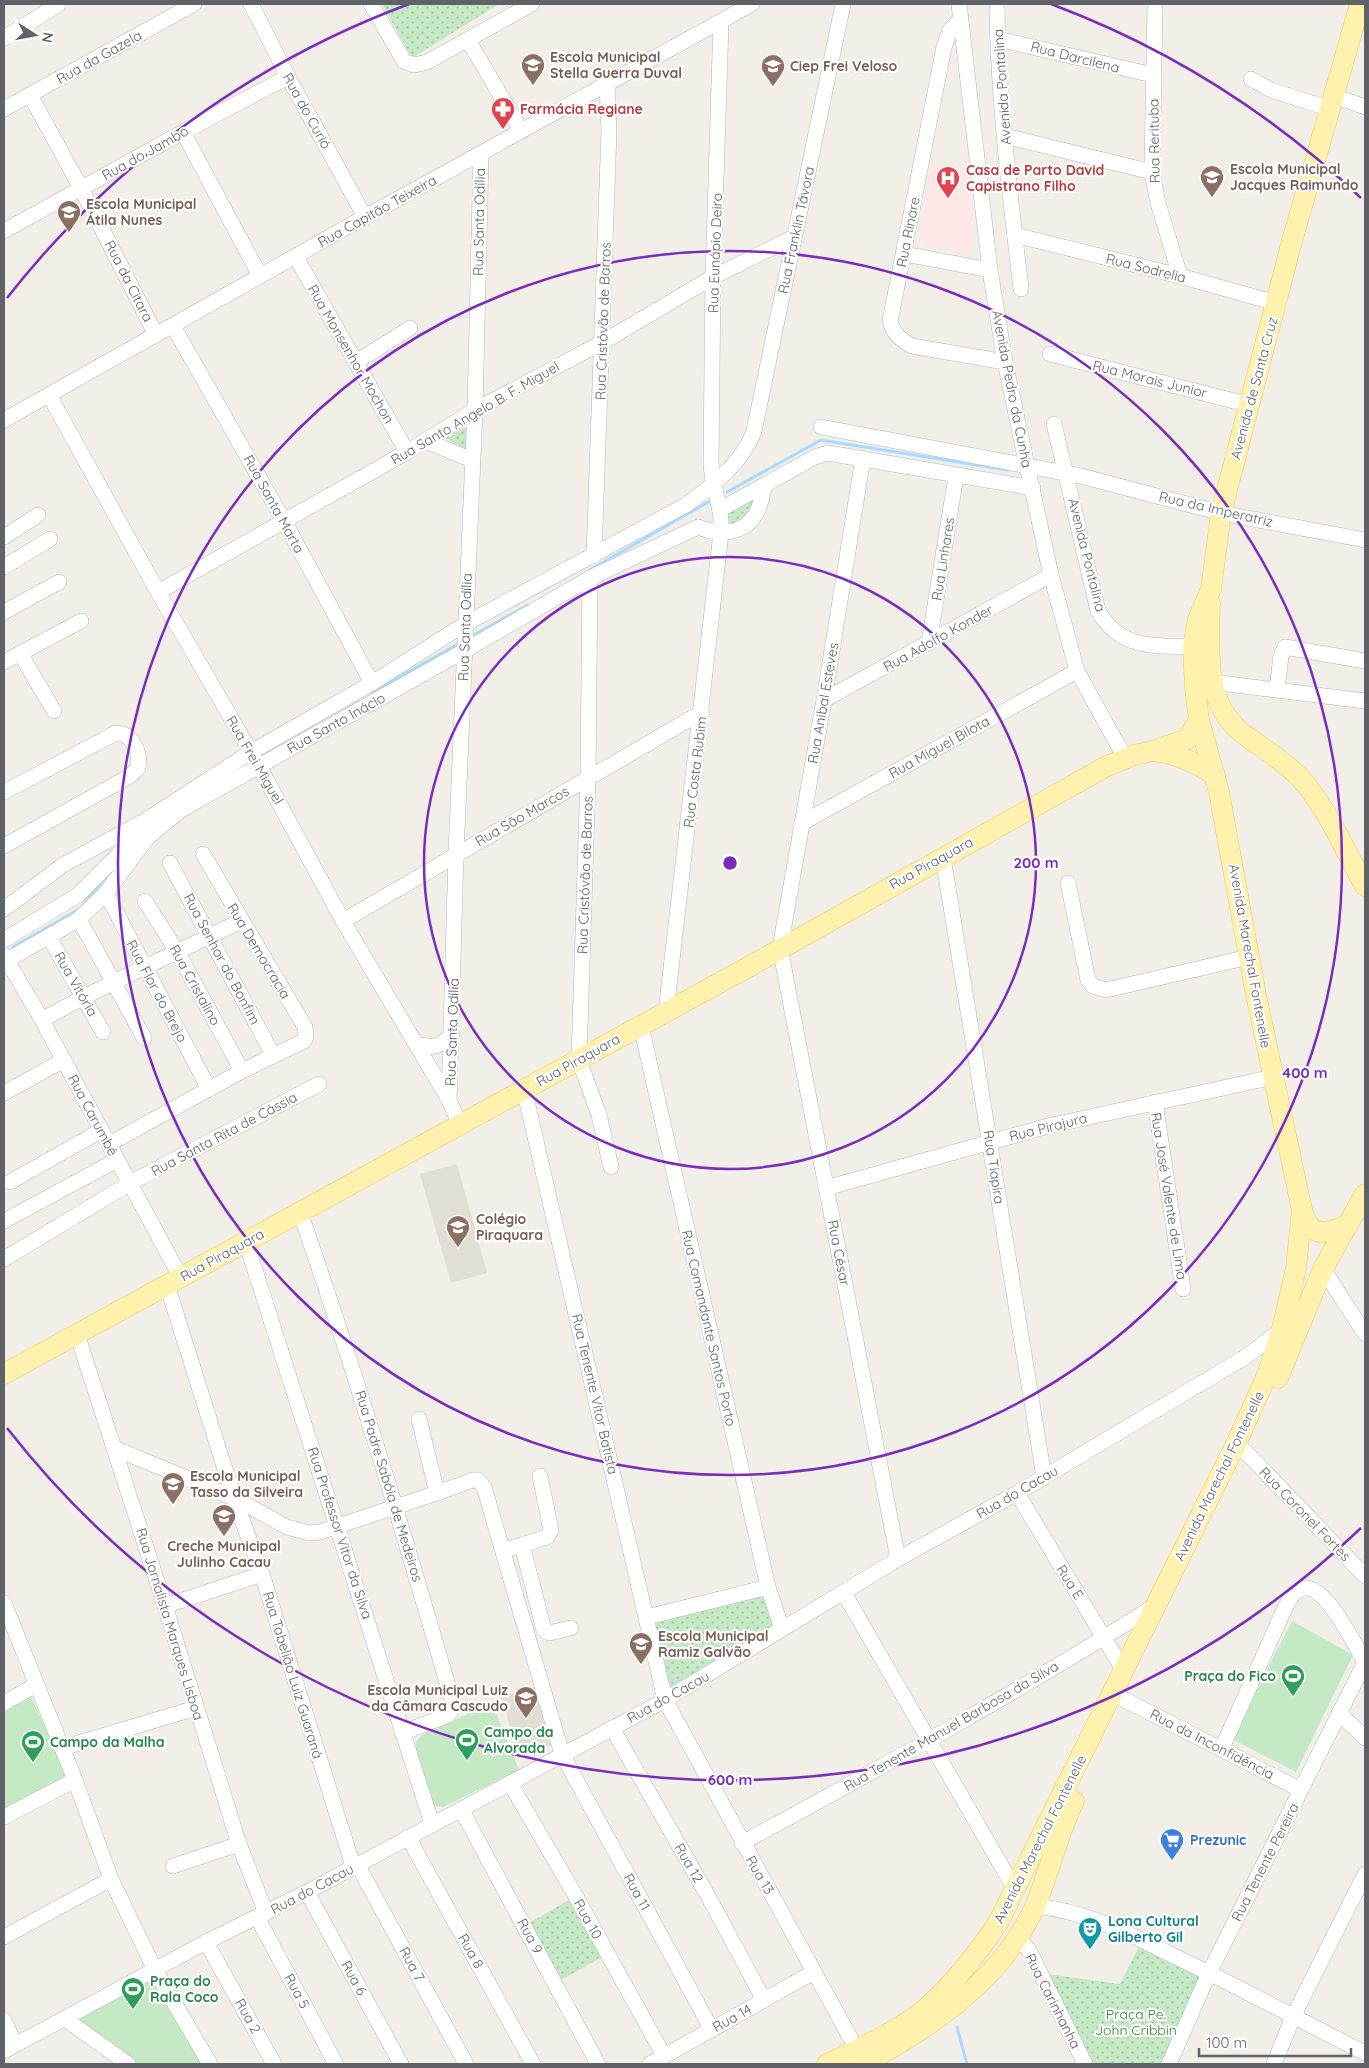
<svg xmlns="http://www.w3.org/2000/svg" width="1369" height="2068" font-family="Quicksand,sans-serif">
  <defs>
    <pattern id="park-dots" width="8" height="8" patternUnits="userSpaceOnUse" patternTransform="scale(1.25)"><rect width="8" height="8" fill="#c5e8c5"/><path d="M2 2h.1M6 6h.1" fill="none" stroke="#a3c0a4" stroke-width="1.8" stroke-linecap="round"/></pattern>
  </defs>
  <rect width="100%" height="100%" fill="#f1efe8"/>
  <g fill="#e1ded6">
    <polygon points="457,1164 487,1273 451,1283 420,1174"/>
    <polygon points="534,1687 552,1745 519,1755 501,1697"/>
  </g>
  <polygon fill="#fce8e6" points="936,162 962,166 966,167 969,172 976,247 971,254 929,247 923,240 921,223 930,169 934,163"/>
  <g fill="#c5e8c5">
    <polygon points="1292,1621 1353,1655 1296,1772 1232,1739"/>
    <polygon points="31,1697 69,1777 4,1810 4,1712"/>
    <polygon points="492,1703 519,1770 443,1807 434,1806 428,1801 415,1753 416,1742 422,1735"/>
    <polygon points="154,1974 206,2064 134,2064 76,2020"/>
  </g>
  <g fill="url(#park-dots)">
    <polygon points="382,4 499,4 412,58"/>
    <polygon points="468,420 468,451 444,437"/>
    <polygon points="756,493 747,520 725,528 729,512"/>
    <polygon points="764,1594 775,1630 668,1692 654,1621"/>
    <polygon points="571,1899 602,1957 559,1981 529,1923"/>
    <polygon points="1140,1945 1201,1972 1165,2064 1089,2064 1046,1974 1120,1984"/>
  </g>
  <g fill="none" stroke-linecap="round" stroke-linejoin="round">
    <g stroke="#aadaff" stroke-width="3">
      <polyline points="727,492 821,440 1008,470"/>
      <polyline points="588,571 710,501"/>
      <polyline points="470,637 528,605"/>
      <polyline points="372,692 460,643"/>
      <polyline points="13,947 81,908 105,878"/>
      <polyline points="957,2027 967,2064"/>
    </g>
    <g stroke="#b5b8bc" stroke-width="16">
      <g id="minor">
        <polyline points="251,4 288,77 365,217"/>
        <polyline points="371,4 404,61 414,65 427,62 532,4"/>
        <polyline points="959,4 990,270 1005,362 1027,466 1051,575 1077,671 1125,758"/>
        <path d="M997,4C998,99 1010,195 1021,289"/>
        <polyline points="1155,4 1152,172 1158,203 1180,276"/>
        <path d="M960,20L950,30L944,47L890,321C894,335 900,339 912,346L1005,362"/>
        <polyline points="4,38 59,4"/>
        <polyline points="998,39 1153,75"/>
        <polyline points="468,40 521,130"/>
        <polyline points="1251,79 1271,90 1330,109"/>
        <polyline points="30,95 81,188 156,335"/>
        <polyline points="1334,96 1365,107"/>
        <polyline points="4,109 194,4"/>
        <polyline points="183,132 260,276"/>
        <polyline points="1005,136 1152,172"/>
        <polyline points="4,231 183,132 288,77"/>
        <polyline points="1015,235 1180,276 1276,303"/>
        <polyline points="904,254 990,270"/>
        <polyline points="296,257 407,452"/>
        <polyline points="173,326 284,521 372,683"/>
        <polyline points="1050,354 1250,405"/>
        <polyline points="356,362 410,328"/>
        <polyline points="49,395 158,592 259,766 343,921 449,1100 460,1125"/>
        <polyline points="4,420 365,217 752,4"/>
        <path d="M1054,424L1098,611C1121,650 1153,645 1193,647"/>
        <polyline points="821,427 1081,476 1221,513 1365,540"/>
        <polyline points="426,441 472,460"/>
        <polyline points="863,458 824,700 780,948 898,1559"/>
        <polyline points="721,509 815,457 828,453 1033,488"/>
        <path d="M698,527C718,535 743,535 755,515C761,507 762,494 765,485"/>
        <polyline points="4,537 38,515"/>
        <polyline points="594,556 609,130 607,85"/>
        <polyline points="4,567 50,539"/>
        <polyline points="590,578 588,777 579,1060 599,1115 611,1167"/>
        <polyline points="158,592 407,452 475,410 603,342 713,277 794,237"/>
        <polyline points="4,612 59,582"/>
        <polyline points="929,643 956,476"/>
        <polyline points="20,653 54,711"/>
        <polyline points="4,662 81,621"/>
        <polyline points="1212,682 1365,701"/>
        <polyline points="1277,689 1281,656 1285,647 1365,661"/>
        <polyline points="824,700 1051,575"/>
        <path d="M4,792L116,733C133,733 141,754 138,768L130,776L4,846"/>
        <polyline points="802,823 1077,671"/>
        <polyline points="943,857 1044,1477"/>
        <polyline points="170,863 273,1055"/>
        <polyline points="1068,883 1088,980 1093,986 1106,990 1249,957"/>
        <polyline points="106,893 209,1089"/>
        <polyline points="145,901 178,953 242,1071"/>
        <polyline points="4,909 63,865 140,823"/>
        <polyline points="79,919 144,1038"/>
        <polyline points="343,921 702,712"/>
        <polyline points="49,937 103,1032"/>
        <path d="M4,940L78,895L118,855L146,820L251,752L372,683L465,624L686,505C713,485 742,464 754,431L843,4"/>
        <polyline points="4,955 42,1020 181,1278"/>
        <polyline points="4,962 79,919 106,893 148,837 181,810 464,651 590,578 698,527"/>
        <path d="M666,1012L721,533C723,506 712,490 711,463L713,277L721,21"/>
        <path d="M42,1020C106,983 175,954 241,921"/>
        <polyline points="641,1026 768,1587 782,1629"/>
        <path d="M416,1044C435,1048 439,1048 452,1034"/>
        <polyline points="524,1089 665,1700 857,2050"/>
        <polyline points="4,1093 64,1060"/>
        <polyline points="449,1100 456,854 475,410 481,154"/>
        <polyline points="1155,1102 1183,1289"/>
        <polyline points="109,1144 242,1071 304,1041 306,1037 305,1027 203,854"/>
        <polyline points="10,1182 102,1130"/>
        <polyline points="826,1188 1048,1126 1273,1077"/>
        <path d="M300,1212C356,1373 405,1536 452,1700L451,1711L448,1715L402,1733"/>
        <polyline points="4,1221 117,1160"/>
        <polyline points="246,1242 432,1824"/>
        <polyline points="4,1259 130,1183 319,1084"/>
        <polyline points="1323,1269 1365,1334"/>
        <polyline points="167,1285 234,1498 262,1574 353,1866"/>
        <polyline points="77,1334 165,1606 239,1844 266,1913"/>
        <polyline points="419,1419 437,1493 473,1480 478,1480 484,1487 562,1754 712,2030"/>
        <polyline points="114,1448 234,1498 287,1527 309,1533 320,1532 437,1493"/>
        <polyline points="1245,1451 1365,1576"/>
        <polyline points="1017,1493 1124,1671"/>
        <polyline points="522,1545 547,1537 551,1530 540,1476"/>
        <polyline points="503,1550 522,1545 544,1630 549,1633 571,1628"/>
        <polyline points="844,1593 1016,1891"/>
        <polyline points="4,1603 75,1780 111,1879 155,1970 210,2064"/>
        <polyline points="165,1606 262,1574"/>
        <polyline points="647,1617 768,1587"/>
        <polyline points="1123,1699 1301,1790"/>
        <polyline points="4,1703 36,1685"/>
        <polyline points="1339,1713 1365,1738"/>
        <polyline points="612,1728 708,1896 764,2000"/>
        <polyline points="62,1748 196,1708"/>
        <path d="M1222,1748L1284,1610C1288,1603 1292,1592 1301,1589C1324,1579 1355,1646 1365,1662"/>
        <polyline points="510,1783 578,1900 664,2056"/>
        <polyline points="461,1809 598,2064"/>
        <polyline points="4,1817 75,1780"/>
        <polyline points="408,1837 533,2064"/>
        <path d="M742,1843C882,1767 1022,1690 1156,1605"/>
        <polyline points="357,1864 466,2064"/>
        <polyline points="173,1866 239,1844"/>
        <polyline points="307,1892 401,2064"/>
        <path d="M1035,1906C1087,1911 1132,1935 1178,1958C1241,1988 1303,2022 1365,2053"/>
        <polyline points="257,1917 336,2064"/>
        <polyline points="4,1937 111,1879"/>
        <polyline points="1018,1939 1028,1949 1033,1958 1085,2064"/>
        <polyline points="206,1942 274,2064"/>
        <polyline points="65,2019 128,2064"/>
        <polyline points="4,2020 15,2045"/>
        <polyline points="4,2051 206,1942 307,1892 665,1700 898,1559 1017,1493 1247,1356 1282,1329"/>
        <polyline points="650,2064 814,1972"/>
        <polyline points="1169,2064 1209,1973 1365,1662"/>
        <polyline points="1274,2064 1293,2017 1365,1874"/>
      </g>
    </g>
    <g stroke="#f2c960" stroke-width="21">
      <g id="major">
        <path d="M1210,603C1209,646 1203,701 1241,732C1260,747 1284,760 1301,779C1328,809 1345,851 1365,886"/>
        <path d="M1153,751C1176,753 1196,763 1215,775"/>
        <path d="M1302,1210C1311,1239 1323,1234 1347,1225"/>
        <polyline points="4,1374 752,965 1105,767 1134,755 1153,751 1187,739 1199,720"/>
        <polyline points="1278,1378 1323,1269 1365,1194"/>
        <path d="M827,2064C860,2048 895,2033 924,2010C953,1985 977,1954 998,1923L1236,1444L1267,1375L1282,1329L1296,1268L1302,1210L1256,995L1219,792L1199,720L1195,688L1193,647L1198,619L1211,589L1221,513L1292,241L1360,4"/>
        <path d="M863,2064C932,2027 1004,1978 1036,1904C1050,1870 1058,1834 1074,1801"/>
      </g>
    </g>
    <use href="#minor" stroke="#fff" stroke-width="15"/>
    <use href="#major" stroke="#fff2af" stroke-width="20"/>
  </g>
  <g fill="none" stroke="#7b2cbf" stroke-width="2.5">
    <circle cx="730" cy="863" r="306"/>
    <circle cx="730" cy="863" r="612"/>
    <path d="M1361 1528A917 917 0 0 1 7 1428M7 298A917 917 0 0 1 409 4M1051 4A917 917 0 0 1 1361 198"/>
  </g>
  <defs>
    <g id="school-pin" transform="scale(1.25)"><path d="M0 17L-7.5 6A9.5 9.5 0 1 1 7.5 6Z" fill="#8d6e63" stroke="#fff"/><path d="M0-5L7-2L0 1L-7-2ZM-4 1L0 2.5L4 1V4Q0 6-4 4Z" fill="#fff"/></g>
    <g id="pharmacy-pin" transform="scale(1.25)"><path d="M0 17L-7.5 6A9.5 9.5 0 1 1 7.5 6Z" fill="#e0444e" stroke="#fff"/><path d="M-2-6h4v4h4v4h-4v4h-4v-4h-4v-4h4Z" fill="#fff"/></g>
    <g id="hospital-pin" transform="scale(1.25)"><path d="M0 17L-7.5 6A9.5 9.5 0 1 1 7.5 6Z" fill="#e0444e" stroke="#fff"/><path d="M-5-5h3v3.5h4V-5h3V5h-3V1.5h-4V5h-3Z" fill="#fff"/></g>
    <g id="stadium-pin" transform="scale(1.25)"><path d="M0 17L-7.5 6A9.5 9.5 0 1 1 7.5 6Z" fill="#2e9e5b" stroke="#fff"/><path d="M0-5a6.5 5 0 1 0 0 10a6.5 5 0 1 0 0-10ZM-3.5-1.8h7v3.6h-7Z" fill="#fff"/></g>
    <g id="supermarket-pin" transform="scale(1.25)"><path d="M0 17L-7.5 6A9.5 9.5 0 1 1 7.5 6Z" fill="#3f7fe0" stroke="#fff"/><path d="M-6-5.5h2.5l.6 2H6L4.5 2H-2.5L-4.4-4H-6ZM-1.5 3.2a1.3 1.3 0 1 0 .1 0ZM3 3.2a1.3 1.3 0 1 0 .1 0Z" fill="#fff"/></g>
    <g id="theatre-pin" transform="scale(1.25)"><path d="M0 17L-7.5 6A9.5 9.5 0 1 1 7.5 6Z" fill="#0f9aa8" stroke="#fff"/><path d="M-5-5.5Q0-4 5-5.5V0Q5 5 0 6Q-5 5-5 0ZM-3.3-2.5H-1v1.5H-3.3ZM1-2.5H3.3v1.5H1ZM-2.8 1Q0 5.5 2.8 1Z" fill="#fff"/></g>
  </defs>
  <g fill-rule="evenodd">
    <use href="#school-pin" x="533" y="65"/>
    <use href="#school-pin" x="773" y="66"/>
    <use href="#pharmacy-pin" x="503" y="109"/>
    <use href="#school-pin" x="1212" y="177"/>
    <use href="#hospital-pin" x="948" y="178"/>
    <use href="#school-pin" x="69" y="212"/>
    <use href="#school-pin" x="458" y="1227"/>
    <use href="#school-pin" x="173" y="1484"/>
    <use href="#school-pin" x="224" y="1516"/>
    <use href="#school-pin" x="641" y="1644"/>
    <use href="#stadium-pin" x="1293" y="1676"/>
    <use href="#school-pin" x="526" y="1698"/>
    <use href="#stadium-pin" x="467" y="1740"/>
    <use href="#stadium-pin" x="33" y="1742"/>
    <use href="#supermarket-pin" x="1172" y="1840"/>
    <use href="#theatre-pin" x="1090" y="1929"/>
    <use href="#stadium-pin" x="133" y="1989"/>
  </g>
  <g text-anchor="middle" stroke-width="4.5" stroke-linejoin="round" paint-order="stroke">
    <g font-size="14" fill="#5f6368" stroke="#fff">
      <text transform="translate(99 57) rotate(-29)" y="5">Rua da Gazela</text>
      <text transform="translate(1075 57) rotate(14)" y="5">Rua Darcilena</text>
      <text transform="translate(1002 87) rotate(-94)" y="5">Avenida Pontalina</text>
      <text transform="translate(307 111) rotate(61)" y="5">Rua do Curió</text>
      <text transform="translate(1154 141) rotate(-91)" y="5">Rua Rerituba</text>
      <text transform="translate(145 153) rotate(-29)" y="5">Rua do Jambo</text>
      <text transform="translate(377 211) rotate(-29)" y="5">Rua Capitão Teixeira</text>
      <text transform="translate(479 222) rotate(-89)" y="5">Rua Santa Odília</text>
      <text transform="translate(796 230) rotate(-78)" y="5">Rua Franklin Távora</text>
      <text transform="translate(908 232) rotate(-79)" y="5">Rua Rinare</text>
      <text transform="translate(715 253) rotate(-88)" y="5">Rua Eunápio Deiro</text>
      <text transform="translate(1146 268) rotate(14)" y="5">Rua Sodrelia</text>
      <text transform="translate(129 281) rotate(63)" y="5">Rua da Citara</text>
      <text transform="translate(603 321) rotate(-88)" y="5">Rua Cristóvão de Barros</text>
      <text transform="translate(351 354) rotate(60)" y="5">Rua Monsenhor Mochon</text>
      <text transform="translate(1150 379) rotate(14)" y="5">Rua Morais Junior</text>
      <text transform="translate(1254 388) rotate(-75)" y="5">Avenida de Santa Cruz</text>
      <text transform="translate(1012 389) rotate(79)" y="5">Avenida Pedro da Cunha</text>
      <text transform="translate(475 413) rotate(-30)" y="5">Rua Santo Angelo B. F. Miguel</text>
      <text transform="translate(274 504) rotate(61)" y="5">Rua Santa Marta</text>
      <text transform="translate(1216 509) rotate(13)" y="5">Rua da Imperatriz</text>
      <text transform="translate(1087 555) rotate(76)" y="5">Avenida Pontalina</text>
      <text transform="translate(943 559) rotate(-81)" y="5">Rua Linhares</text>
      <text transform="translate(465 627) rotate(-88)" y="5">Rua Santa Odília</text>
      <text transform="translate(938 638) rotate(-29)" y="5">Rua Adolfo Konder</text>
      <text transform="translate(823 703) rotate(-80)" y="5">Rua Anibal Esteves</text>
      <text transform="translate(336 723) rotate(-29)" y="5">Rua Santo Inácio</text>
      <text transform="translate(939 747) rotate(-29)" y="5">Rua Miguel Bilota</text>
      <text transform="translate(255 760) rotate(60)" y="5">Rua Frei Miguel</text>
      <text transform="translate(695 772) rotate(-83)" y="5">Rua Costa Rubim</text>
      <text transform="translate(522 816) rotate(-30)" y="5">Rua Sāo Marcos</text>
      <text transform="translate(931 863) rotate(-29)" y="5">Rua Piraquara</text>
      <text transform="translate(585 875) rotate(-88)" y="5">Rua Cristóvão de Barros</text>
      <text transform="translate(259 951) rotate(59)" y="5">Rua Democracia</text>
      <text transform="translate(1250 956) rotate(80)" y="5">Avenida Marechal Fontenelle</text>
      <text transform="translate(222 959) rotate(62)" y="5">Rua Senhor do Bonfim</text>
      <text transform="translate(76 984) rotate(60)" y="5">Rua Vitória</text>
      <text transform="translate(195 985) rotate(61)" y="5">Rua Cristalino</text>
      <text transform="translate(157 991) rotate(62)" y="5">Rua Flor do Brejo</text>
      <text transform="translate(452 1032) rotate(-88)" y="5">Rua Santa Odília</text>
      <text transform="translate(578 1060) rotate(-29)" y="5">Rua Piraquara</text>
      <text transform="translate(93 1115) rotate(62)" y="5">Rua Carumbé</text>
      <text transform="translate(1048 1127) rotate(-14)" y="5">Rua Pirajura</text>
      <text transform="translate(224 1134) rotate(-28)" y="5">Rua Santa Rita de Cássia</text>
      <text transform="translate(994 1167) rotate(81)" y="5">Rua Tiapira</text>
      <text transform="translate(1169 1196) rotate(81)" y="5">Rua José Valente de Lima</text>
      <text transform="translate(839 1253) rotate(79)" y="5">Rua César</text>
      <text transform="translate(222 1255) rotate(-29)" y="5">Rua Piraquara</text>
      <text transform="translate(709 1328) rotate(77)" y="5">Rua Comandante Santos Porto</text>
      <text transform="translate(595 1394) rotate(77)" y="5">Rua Tenente Vítor Batista</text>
      <text transform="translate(1219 1476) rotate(-64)" y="5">Avenida Marechal Fontenelle</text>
      <text transform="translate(389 1486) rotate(73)" y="5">Rua Padre Sabóia de Medeiros</text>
      <text transform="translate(1017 1492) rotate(-30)" y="5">Rua do Cacau</text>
      <text transform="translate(1305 1514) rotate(46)" y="5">Rua Coronel Fortes</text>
      <text transform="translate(340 1533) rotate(72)" y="5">Rua Professor Vitor da Silva</text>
      <text transform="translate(1070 1582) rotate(58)" y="5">Rua E</text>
      <text transform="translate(170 1624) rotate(73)" y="5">Rua Jornalista Marques Lisboa</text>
      <text transform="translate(293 1675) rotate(73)" y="5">Rua Tabelião Luiz Guaraná</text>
      <text transform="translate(668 1697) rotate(-29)" y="5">Rua do Cacau</text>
      <text transform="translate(951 1726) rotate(-30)" y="5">Rua Tenente Manuel Barbosa da Silva</text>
      <text transform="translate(1212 1744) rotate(27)" y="5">Rua da Inconfidência</text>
      <text transform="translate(1040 1839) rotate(-63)" y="5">Avenida Marechal Fontenelle</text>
      <text transform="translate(1265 1862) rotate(-63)" y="5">Rua Tenente Pereira</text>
      <text transform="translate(689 1863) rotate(60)" y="5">Rua 12</text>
      <text transform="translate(760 1875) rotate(60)" y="5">Rua 13</text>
      <text transform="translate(312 1889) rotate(-28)" y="5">Rua do Cacau</text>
      <text transform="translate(637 1892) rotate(61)" y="5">Rua 11</text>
      <text transform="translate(588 1919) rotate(61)" y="5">Rua 10</text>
      <text transform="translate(530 1936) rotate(62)" y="5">Rua 9</text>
      <text transform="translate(471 1951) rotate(61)" y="5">Rua 8</text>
      <text transform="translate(412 1964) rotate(61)" y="5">Rua 7</text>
      <text transform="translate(354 1978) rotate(61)" y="5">Rua 6</text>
      <text transform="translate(297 1991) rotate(62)" y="5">Rua 5</text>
      <text transform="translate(1053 2001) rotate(63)" y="5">Rua Carinhanha</text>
      <text transform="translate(248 2016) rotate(61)" y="5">Rua 2</text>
      <text transform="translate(732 2018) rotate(-29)" y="5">Rua 14</text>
    </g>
    <g font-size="14" font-weight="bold" fill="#785e54" stroke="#fff" text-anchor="start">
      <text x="550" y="62">Escola Municipal<tspan x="550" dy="16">Stella Guerra Duval</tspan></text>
      <text x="790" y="71">Ciep Frei Veloso</text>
      <text x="1230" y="174">Escola Municipal<tspan x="1230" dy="16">Jacques Raimundo</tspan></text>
      <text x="86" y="209">Escola Municipal<tspan x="86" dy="16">Átila Nunes</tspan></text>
      <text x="476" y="1224">Colégio<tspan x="476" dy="16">Piraquara</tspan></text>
      <text x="190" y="1481">Escola Municipal<tspan x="190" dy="16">Tasso da Silveira</tspan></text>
      <text x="224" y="1551" text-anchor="middle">Creche Municipal<tspan x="224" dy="16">Julinho Cacau</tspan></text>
      <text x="658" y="1641">Escola Municipal<tspan x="658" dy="16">Ramiz Galvão</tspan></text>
      <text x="508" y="1695" text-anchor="end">Escola Municipal Luiz<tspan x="508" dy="16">da Câmara Cascudo</tspan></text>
    </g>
    <g font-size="14" font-weight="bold" fill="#be3a42" stroke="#fff" text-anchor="start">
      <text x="520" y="114">Farmácia Regiane</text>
      <text x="966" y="175">Casa de Parto David<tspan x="966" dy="16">Capistrano Filho</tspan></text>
    </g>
    <g font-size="14" font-weight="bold" fill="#27864d" stroke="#fff" text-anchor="start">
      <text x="1276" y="1681" text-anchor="end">Praça do Fico</text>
      <text x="484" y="1737">Campo da<tspan x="484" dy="16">Alvorada</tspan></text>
      <text x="50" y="1747">Campo da Malha</text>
      <text x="150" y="1986">Praça do<tspan x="150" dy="16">Rala Coco</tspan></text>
    </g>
    <g font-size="14" font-weight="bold" fill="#366cbe" stroke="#fff" text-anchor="start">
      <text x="1190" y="1845">Prezunic</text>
    </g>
    <g font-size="14" font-weight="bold" fill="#0d838f" stroke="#fff" text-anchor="start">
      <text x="1108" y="1926">Lona Cultural<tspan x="1108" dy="16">Gilberto Gil</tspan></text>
    </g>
    <g font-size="14" fill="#348238" stroke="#fff">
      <text x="1136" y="2019">Praça Pe.<tspan x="1136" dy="16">John Cribbin</tspan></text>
    </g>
  </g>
  <circle cx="730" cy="863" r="8" fill="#7b2cbf" stroke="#fff" stroke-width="2.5"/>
  <g font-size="15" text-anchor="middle" font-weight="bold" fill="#7b2cbf" stroke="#fff" stroke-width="4.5" stroke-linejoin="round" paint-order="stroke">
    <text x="1036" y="868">200 m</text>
    <text x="1305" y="1078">400 m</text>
    <text x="730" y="1785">600 m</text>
  </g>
  <rect width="1369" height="2068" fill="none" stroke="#5f6368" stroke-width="10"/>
  <g transform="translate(35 35) rotate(101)" stroke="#ffffff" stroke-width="4" paint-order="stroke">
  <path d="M0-4L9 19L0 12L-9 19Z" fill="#5f6368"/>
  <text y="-8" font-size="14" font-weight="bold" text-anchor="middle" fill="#5f6368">N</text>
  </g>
  <path d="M1199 2048v8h152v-8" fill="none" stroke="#5f6368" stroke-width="2.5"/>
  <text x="1206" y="2048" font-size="15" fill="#5f6368" stroke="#ffffff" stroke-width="4" paint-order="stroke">100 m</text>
</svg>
